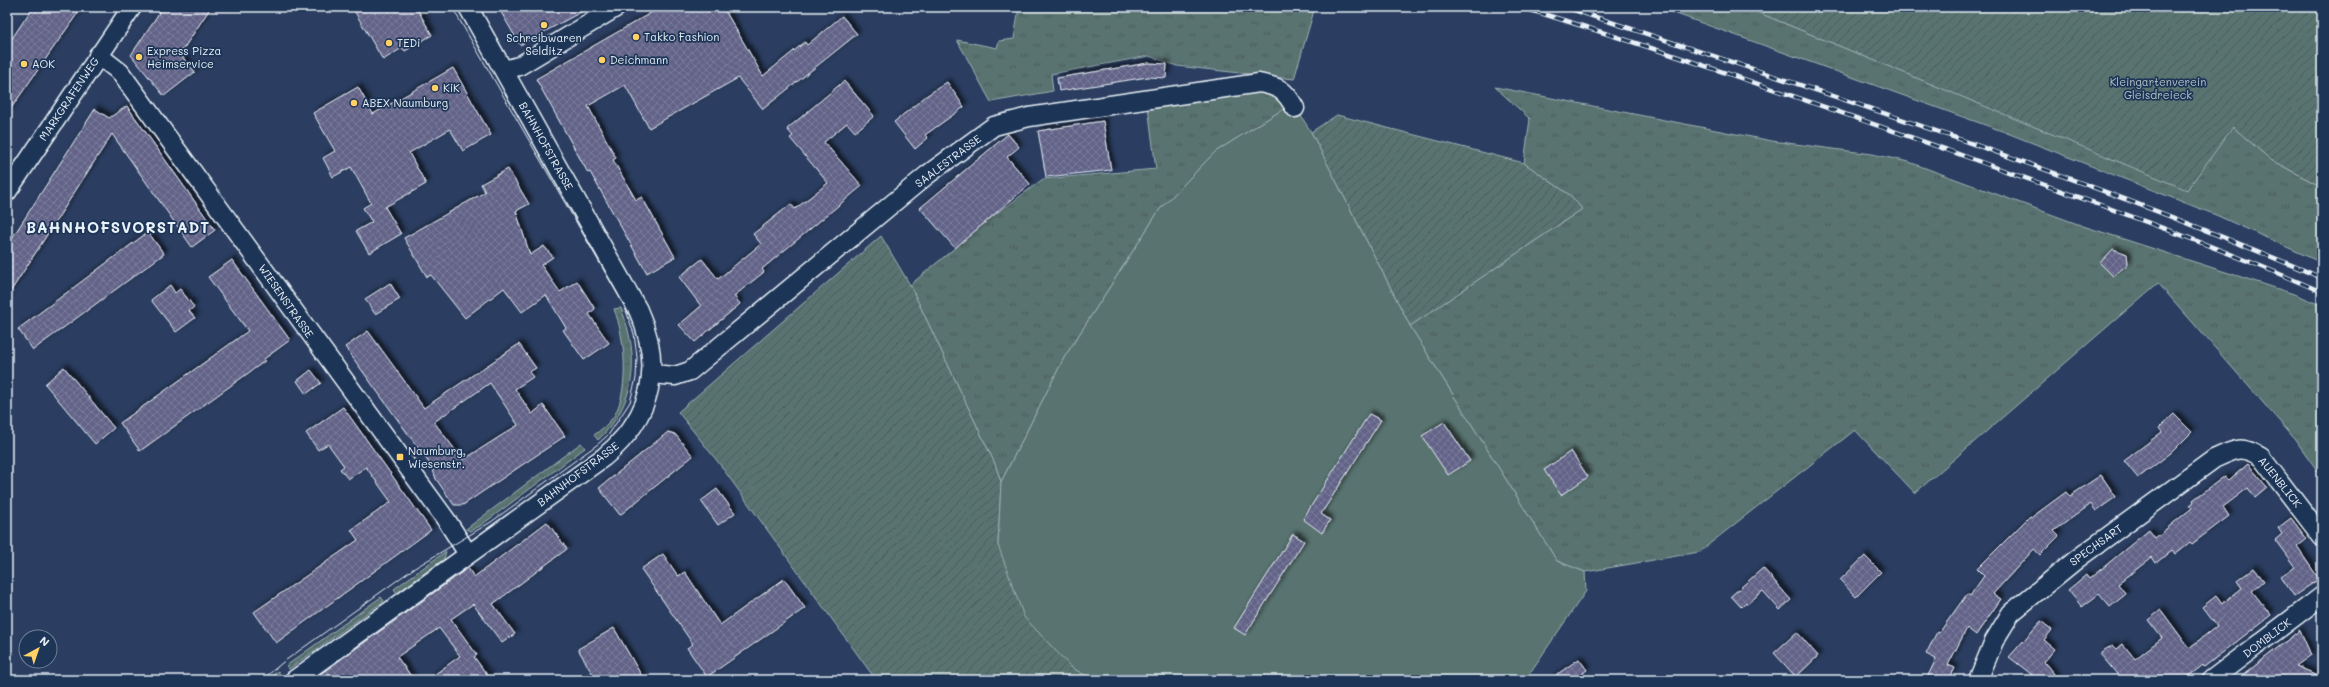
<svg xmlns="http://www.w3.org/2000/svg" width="2329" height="687" font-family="Mali,sans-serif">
  <defs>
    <pattern id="grass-tufts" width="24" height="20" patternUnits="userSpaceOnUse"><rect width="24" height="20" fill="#587370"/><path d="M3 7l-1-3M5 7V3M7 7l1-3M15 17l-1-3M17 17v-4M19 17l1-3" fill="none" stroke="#4e5b5b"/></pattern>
    <pattern id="garden-furrows" width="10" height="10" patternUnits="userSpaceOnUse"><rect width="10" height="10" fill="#587370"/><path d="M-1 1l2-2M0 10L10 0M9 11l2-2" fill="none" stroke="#4e5b5b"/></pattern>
    <pattern id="building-cross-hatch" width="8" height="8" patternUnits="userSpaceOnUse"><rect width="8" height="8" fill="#636488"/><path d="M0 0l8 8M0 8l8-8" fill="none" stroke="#797b9a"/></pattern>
    <filter id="shadow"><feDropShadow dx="3.5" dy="-3.5" stdDeviation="2" flood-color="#0009"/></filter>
  </defs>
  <rect width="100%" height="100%" fill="#2b3e61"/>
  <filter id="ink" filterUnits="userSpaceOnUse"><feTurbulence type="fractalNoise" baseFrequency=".025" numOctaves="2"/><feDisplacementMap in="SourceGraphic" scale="8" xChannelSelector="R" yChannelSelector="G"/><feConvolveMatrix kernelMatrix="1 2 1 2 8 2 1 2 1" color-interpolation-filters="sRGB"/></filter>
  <g filter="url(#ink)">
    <g fill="url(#grass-tufts)" stroke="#a0b2b4">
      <polygon points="1019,7 1315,7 1294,79 1177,66 1149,56 1051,74 1053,91 991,102 957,40 997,48 999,41 1014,39"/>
      <polygon points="1657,7 1745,7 1978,103 2233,127 2271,160 2322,187 2322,263 2216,215 2002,131"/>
      <polygon points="1257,87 1293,103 1215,152 1160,209 1064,358 1001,482 995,464 910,285 991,218 1043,179 1156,169 1148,107"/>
      <polygon points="1495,87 1772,141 1872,154 1909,162 2083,226 2300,296 2322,306 2322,477 2294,438 2158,283 1915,493 1855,430 1699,552 1585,572 1557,561 1410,326 1582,209 1571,196 1524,163 1530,119"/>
      <path d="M621,308C640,357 637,403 598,440L594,435C601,430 609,423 614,416C630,389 625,337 614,309Z"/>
      <polygon points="581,443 585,448 480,526 470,531 466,529"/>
      <polygon points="446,551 444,559 397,593 394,589"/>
      <polygon points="381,597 384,601 289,669 286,666"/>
      <polygon points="278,671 281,677 277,680 267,680"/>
    </g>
    <g fill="url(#garden-furrows)" stroke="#a0b2b4">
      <polygon points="1745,7 2322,7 2322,187 2271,160 2233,127 2187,190"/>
      <polygon points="1337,115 1524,163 1571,196 1582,209 1410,326 1311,132"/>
      <polygon points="881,236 910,285 995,464 1001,482 998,545 1071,667 1093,680 876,680 718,462 678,412"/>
    </g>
    <polygon fill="#587370" stroke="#a0b2b4" points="1293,103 1311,132 1410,326 1557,561 1585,572 1586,591 1525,680 1093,680 1071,667 1024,617 998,545 1001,482 1064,358 1160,209 1215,152"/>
    <g fill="url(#building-cross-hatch)" stroke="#e8f1f8" fill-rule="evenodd" filter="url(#shadow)">
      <polygon points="33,7 82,7 7,114 7,46"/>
      <polygon points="163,7 211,7 180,54 195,72 164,96 131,55"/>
      <polygon points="352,7 416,7 432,35 405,51 402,48 383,60"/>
      <polygon points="498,7 590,7 520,45"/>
      <polygon points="661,7 723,7 763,76 805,42 807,45 842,16 857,34 763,109 738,78 649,128 625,85 588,106 616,158 613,160 636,200 642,197 675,257 647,273 590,172 588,173 536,79"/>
      <polygon points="1148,63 1167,64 1166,78 1148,77 1059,91 1057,78"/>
      <polygon points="453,68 491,135 463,151 450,129 409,153 426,184 385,207 401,234 369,253 356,231 372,222 363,208 371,203 351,167 333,177 323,158 335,151 313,113 358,87 373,114"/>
      <polygon points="844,81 874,116 855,132 847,123 824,142 862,186 762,269 764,272 734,296 740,304 695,342 679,325 701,306 679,277 702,259 718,279 761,244 753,234 791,204 795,209 828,183 790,138 793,136 787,129"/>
      <polygon points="947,82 964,107 925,135 928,138 915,149 894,122 926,96"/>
      <polygon points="127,106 215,230 192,247 112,134 7,297 7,246 95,109 109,118"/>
      <polygon points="1103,121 1111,170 1046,177 1038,131"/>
      <polygon points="1008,134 1019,147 1007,157 1030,184 955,248 920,208"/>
      <polygon points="508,169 529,204 516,211 530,255 544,246 553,257 541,265 560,292 577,281 595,309 589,314 609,343 584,360 563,330 566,328 546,295 522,312 504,288 465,318 431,275 427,277 404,238 485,192 481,184"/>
      <polygon points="148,232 164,254 33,350 18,329"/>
      <polygon points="2113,249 2127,254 2128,264 2113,276 2100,263"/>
      <polygon points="232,260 290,340 264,359 265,361 140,451 120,423 248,331 208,277"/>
      <polygon points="390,283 400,299 375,314 365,299"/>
      <polygon points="170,285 175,293 180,289 194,307 189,311 195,318 176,332 151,300"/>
      <path d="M368,331L424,408L519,344L536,368L529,372L533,377L515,389L532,414L543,405L565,436L463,505H454L436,479L432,467L345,347ZM490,383L518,425L463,460L434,422Z"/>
      <polygon points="64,367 114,428 95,444 45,384"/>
      <polygon points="311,370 321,383 306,394 297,381"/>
      <polygon points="343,407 431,530 276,643 254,612 358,540 351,530 391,502 366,467 348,479 340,469 344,466 328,444 318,450 306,433"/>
      <polygon points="1369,414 1381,420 1321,514 1330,520 1322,533 1303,519"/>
      <polygon points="2174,414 2192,432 2172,452 2138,478 2124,461 2162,432 2159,428"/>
      <polygon points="1444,422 1470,461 1448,475 1422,436"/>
      <polygon points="668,432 675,434 693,456 620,515 599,488"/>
      <polygon points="1571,451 1588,477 1561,495 1544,470"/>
      <polygon points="2248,464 2267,487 2255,497 2248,488 2223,507 2229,516 2192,544 2190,542 2175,554 2172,550 2156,563 2152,557 2118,584 2126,594 2110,607 2099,594 2082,607 2068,590 2086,575 2089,579 2149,530 2155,538 2192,508 2190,505 2194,502 2193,500 2225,476 2229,480"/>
      <polygon points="2101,475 2116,497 2096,511 2091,504 2054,531 2059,536 2040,555 2034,549 1993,594 2001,599 1976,635 1967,628 1948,665 1955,668 1949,680 1926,680 1936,659 1926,654 1937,632 1939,633 1967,594 1970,596 1984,576 1977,569 2030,516 2032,517 2066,492 2070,496"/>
      <polygon points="717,489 735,513 718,525 701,501"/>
      <polygon points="2291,518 2307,539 2297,547 2319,579 2294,596 2281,577 2295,567 2275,540 2282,534 2278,528"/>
      <polygon points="547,522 567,549 493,604 515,634 502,643 473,604 451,619 477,655 474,657 491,680 427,680 460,656 439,628 397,657 414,680 312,680 468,568 474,577"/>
      <polygon points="1293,534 1304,541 1245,635 1234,628"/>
      <polygon points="663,554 678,576 685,572 720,625 784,579 805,608 707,677 687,648 693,644 641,569"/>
      <polygon points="1865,556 1881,572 1856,597 1840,580"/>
      <polygon points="1763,568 1791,600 1780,610 1763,591 1747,604 1746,602 1741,607 1731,596"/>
      <polygon points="2254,568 2264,581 2252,591 2271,615 2204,667 2203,665 2184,680 2122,680 2101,655 2101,652 2113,645 2117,649 2123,644 2135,659 2162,638 2148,620 2161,610 2189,648 2217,626 2202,607 2216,596 2222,604 2242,588 2237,581"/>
      <polygon points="2041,621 2052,630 2044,640 2055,649 2044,662 2059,680 2039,680 2009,657"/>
      <polygon points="614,628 644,680 596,680 578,649"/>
      <polygon points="2300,630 2311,655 2296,666 2322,677 2322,680 2237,680"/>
      <polygon points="1797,632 1818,656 1796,677 1774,653"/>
      <polygon points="1579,659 1587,670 1573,680 1549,680"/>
    </g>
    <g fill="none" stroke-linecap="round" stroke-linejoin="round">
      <g stroke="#e8f1f8" stroke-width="21">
        <g id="minor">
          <polyline points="98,55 120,72 447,521 468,554"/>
          <polyline points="504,70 519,66 617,7"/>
          <polyline points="7,192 132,7"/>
          <path d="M652,374L675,376L690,371L927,175L994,126L1029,117L1259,83C1280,87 1285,90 1295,108"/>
          <path d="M294,680L604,457C652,417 664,367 638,310L468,7"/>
          <path d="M1978,680L1994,641L2011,613L2077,559L2214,459C2235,449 2241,445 2261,457L2322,537"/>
          <polyline points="2211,680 2322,596"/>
        </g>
      </g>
      <use href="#minor" stroke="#1d3557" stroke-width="18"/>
      <polyline stroke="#e8f1f8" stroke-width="1" points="262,680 282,663 413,569 491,522 598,444 609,434 630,402 636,378 637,357 634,334 624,305 452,7"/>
      <g stroke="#e8f1f8" stroke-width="4.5">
        <g id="rail">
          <path d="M1520,7C1665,50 1807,101 1950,151C2075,196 2200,239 2322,292"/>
          <path d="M1565,7C1819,91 2076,173 2322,278"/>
        </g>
      </g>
      <use href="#rail" stroke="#1d3557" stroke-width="3" stroke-dasharray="9" stroke-linecap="butt"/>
    </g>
  </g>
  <g fill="#ffd166" stroke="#1d3557" stroke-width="1.5">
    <circle cx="544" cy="25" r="4"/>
    <circle cx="636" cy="37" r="4"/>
    <circle cx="389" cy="43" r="4"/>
    <circle cx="139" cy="57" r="4"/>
    <circle cx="602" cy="60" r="4"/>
    <circle cx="24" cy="64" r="4"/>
    <circle cx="435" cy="88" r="4"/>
    <circle cx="354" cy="103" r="4"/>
    <rect x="396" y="453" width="8" height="8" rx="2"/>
  </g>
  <g text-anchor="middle" stroke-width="3.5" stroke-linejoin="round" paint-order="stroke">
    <g font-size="11" fill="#e8f1f8" stroke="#1d3557" text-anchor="start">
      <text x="644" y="41">Takko Fashion</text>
      <text x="544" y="42" text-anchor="middle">Schreibwaren<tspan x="544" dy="13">Selditz</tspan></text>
      <text x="397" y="47">TEDi</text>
      <text x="147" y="55">Express Pizza<tspan x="147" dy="13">Heimservice</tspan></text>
      <text x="610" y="64">Deichmann</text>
      <text x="32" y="68">AOK</text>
      <text x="443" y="92">KiK</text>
      <text x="362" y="107">ABEX Naumburg</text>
      <text x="408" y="455">Naumburg,<tspan x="408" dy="13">Wiesenstr.</tspan></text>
    </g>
    <g font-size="11" fill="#b6c5c8" stroke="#1d3557">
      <text x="2158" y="86">Kleingartenverein<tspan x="2158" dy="13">Gleisdreieck</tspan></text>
    </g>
    <g font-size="11" fill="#e8f1f8" stroke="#1d3557">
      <text transform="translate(69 99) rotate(-56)" y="4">MARKGRAFENWEG</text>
      <text transform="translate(546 146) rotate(61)" y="4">BAHNHOFSTRASSE</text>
      <text transform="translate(948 161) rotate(-37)" y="4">SAALESTRASSE</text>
      <text transform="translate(286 301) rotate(55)" y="4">WIESENSTRASSE</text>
      <text transform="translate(578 474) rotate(-37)" y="4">BAHNHOFSTRASSE</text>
      <text transform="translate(2280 482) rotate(51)" y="4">AUENBLICK</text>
      <text transform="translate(2096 545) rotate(-36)" y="4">SPECHSART</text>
      <text transform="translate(2267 638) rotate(-37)" y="4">DOMBLICK</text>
    </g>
    <g font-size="15" font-weight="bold" letter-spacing="1" fill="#e8f1f8" stroke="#1d3557">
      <text x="118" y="233">BAHNHOFSVORSTADT</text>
    </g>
  </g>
  <rect width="2329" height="687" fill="none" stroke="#1d3557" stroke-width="24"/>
  <rect x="12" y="12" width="2305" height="663" fill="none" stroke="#e8f1f8" stroke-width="1.5" filter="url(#ink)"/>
  <g transform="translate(38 649) rotate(40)"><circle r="19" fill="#1d3557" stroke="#6e8097"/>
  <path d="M0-3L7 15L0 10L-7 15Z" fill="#ffd166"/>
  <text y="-6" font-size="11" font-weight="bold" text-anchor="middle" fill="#e8f1f8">N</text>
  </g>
</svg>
